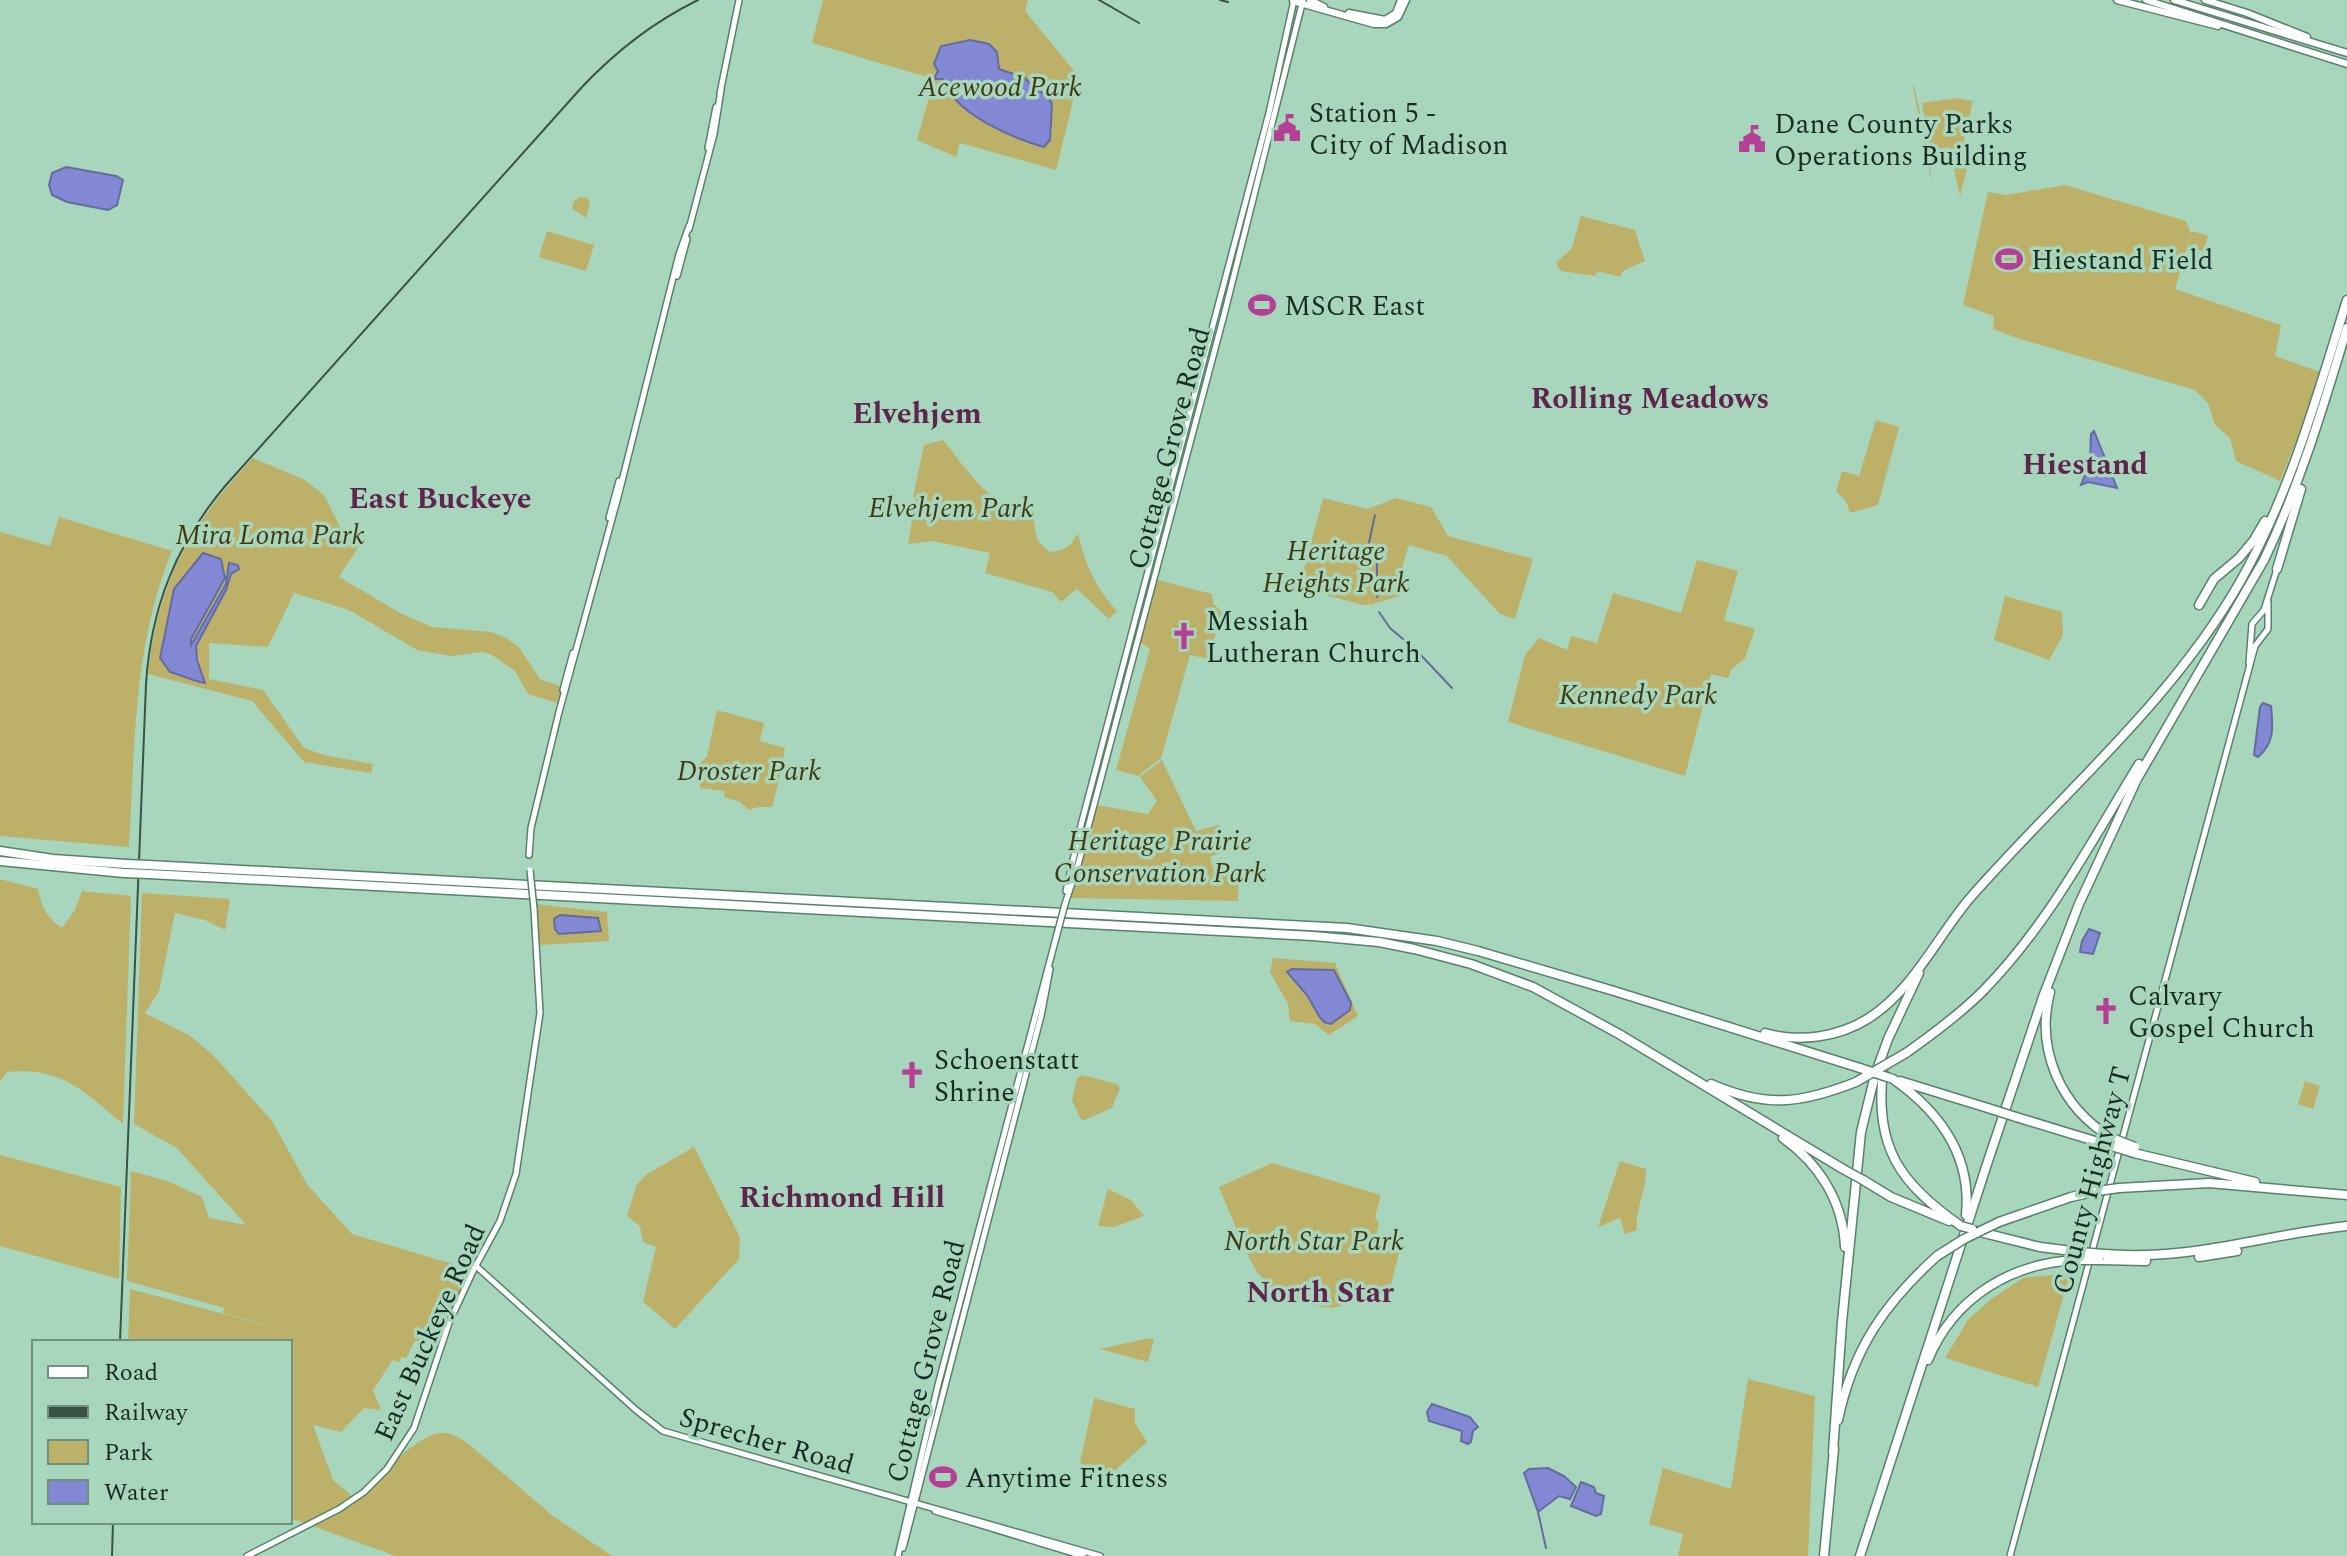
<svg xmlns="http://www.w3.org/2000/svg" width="2347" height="1556" font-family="Spectral,serif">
  <rect width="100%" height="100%" fill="#a7d6bc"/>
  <g fill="#bdb16a">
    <polygon points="823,0 1028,0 1025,11 1079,77 1056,170 960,143 956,157 917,140 934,79 812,43"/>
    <polygon points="1914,85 1929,154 1932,183 1913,87"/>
    <polygon points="1956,98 1973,101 1964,141 1973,145 1960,196 1949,147 1930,150 1922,103"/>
    <polygon points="2065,185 2186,221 2191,234 2175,289 2281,325 2275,356 2320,372 2308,411 2280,481 2236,461 2230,438 2215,425 2208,403 2195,390 2017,338 1993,329 1994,316 1963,305 1988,192 2007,195"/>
    <polygon points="580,197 587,198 590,202 586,218 572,208 574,201"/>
    <polygon points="1581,216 1635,230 1645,261 1623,271 1620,277 1598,271 1595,276 1561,271 1556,263 1572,248"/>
    <polygon points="547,231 594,245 586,271 539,257"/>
    <polygon points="2192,231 2208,236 2204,251 2188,247"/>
    <polygon points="1876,420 1899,427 1878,505 1850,513 1846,501 1836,491 1842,471 1859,476"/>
    <path d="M943,440C968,471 991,508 1033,517L1037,539L1049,552C1064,551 1070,547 1078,533C1085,564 1095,587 1117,611L1109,619L1077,589L1061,602L1052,592L985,573L990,553L933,541L908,544L916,498L913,497L924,445Z"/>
    <path d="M253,458L303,479L324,495L341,529L360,544L339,577L400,613L432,627L491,632L506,638L519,647L540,679L562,687L558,703L528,694L515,671L492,655L483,652L451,656L417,650L349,610L294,593L268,647L209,643V679L263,690L304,748L324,755L373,764L371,773L304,762L252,701L148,674C159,579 188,528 253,458Z"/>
    <polygon points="1323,498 1368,509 1396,498 1431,507 1448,536 1533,559 1515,619 1500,614 1447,556 1409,545 1401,572 1400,596 1369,605 1369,596 1368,605 1363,605 1299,588"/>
    <path d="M59,517L172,551C133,645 135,747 129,847L0,836V532L50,546Z"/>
    <polygon points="1697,560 1738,571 1724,620 1755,629 1745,658 1731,670 1728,678 1711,674 1685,776 1508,722 1525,655 1539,638 1567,650 1571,636 1597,643 1613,593 1681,613"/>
    <polygon points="1154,579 1212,594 1213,603 1225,615 1218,625 1209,659 1190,655 1161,758 1138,776 1116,770 1150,649 1137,640"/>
    <polygon points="2005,596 2062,612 2063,635 2049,660 1994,640"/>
    <polygon points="717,710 764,723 760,741 785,748 781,770 797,773 781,772 772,807 758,807 749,810 740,802 724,797 725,791 700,788 699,764 707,757"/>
    <polygon points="1162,760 1196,831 1219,825 1230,849 1210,857 1216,878 1239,872 1238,901 1070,898 1096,805 1148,814 1157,801 1140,777"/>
    <path d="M0,879L38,889C41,906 47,918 62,928L75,910L82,891L131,896L123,1124C85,1092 62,1066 7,1072L0,1082Z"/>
    <path d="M142,893L230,899L225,930L205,920L175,913L159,991L145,1013L189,1035L213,1055L272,1121L307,1184L352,1234L439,1260L468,1267V1269L473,1271L447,1330L428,1326L418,1341H415L406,1358L401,1357L400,1362L393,1360L373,1390L381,1410L364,1408L341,1432L313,1425L333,1480L352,1496L343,1501L344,1505C367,1489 415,1434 441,1433C452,1432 462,1439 470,1445L553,1516L612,1556H396L290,1518V1342H128L130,1289L318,1339L223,1313L224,1308L127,1281L131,1171L170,1182L202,1197L209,1218L246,1225L177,1148L134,1124Z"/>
    <polygon points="535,904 607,912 609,941 539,945"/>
    <polygon points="1273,958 1335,963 1358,1016 1329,1035 1315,1024 1290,1021 1288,1004 1270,972"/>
    <polygon points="1082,1075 1117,1084 1120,1088 1112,1108 1082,1121 1072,1101 1077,1078"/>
    <polygon points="2305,1081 2320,1086 2313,1109 2298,1104"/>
    <polygon points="694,1147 740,1237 739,1259 675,1329 643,1302 656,1247 643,1242 640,1226 627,1216 637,1184 647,1174"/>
    <polygon points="0,1155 121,1187 119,1279 0,1246"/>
    <path d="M1620,1161L1646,1169C1647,1190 1635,1208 1637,1230L1625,1234L1620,1218L1598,1227Z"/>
    <polygon points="1272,1163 1381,1195 1375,1217 1379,1224 1376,1235 1402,1242 1387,1299 1359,1302 1333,1308 1321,1307 1293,1300 1271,1287 1257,1272 1246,1252 1219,1187"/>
    <polygon points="1108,1189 1131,1200 1144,1216 1114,1227 1098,1226"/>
    <polygon points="2070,1273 2038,1387 1945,1358 1968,1320 1990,1300 2023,1278"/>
    <polygon points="1150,1338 1154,1340 1148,1362 1100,1349"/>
    <polygon points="1748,1379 1815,1396 1808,1556 1678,1556 1683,1534 1649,1524 1663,1468 1731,1489"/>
    <polygon points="1094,1398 1135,1409 1135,1423 1147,1442 1109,1476 1080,1463"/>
  </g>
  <g fill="#8388d5" stroke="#636c9f" stroke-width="2">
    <path d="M970,40L989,44L997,52L999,69L1025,78L1035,89L1047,95L1052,104L1050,140L1044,147C1012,138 953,113 943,79H934L938,71L934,64L941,46Z"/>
    <polygon points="66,167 116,176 123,180 117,205 108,210 67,202 52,195 49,185 52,173"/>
    <polygon points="2094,431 2117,488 2088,482 2081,485 2090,462 2091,434"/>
    <path d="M203,553L221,559L225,578L191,639V645L226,584L229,563L238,565L239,569L231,574L226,590L196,646L197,660L205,683C192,681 182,675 170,672L160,658L174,589Z"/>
    <path d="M2263,703L2271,706C2273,726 2275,743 2258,757L2254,755L2260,707Z"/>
    <polygon points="560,915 598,918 601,931 559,934 555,929 554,919"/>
    <polygon points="2089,929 2100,933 2093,954 2080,952 2082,941"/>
    <polygon points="1292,969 1334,970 1351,1003 1350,1010 1331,1024 1324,1022 1319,1016 1307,995 1287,972"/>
    <polygon points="1432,1404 1470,1417 1478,1427 1473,1431 1471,1442 1468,1444 1461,1441 1462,1431 1429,1421 1427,1412"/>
    <polygon points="1548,1468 1564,1476 1576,1487 1570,1499 1559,1496 1538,1512 1524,1473 1529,1469"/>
    <polygon points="1581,1482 1594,1487 1596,1493 1604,1496 1601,1514 1596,1516 1571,1506"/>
  </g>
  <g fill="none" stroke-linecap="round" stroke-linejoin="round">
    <g stroke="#636c9f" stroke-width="2">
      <polyline points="1375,515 1368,547 1369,553 1377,562 1377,597"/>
      <polyline points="1379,612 1390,628 1417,651 1452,688"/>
      <polyline points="1538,1512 1546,1548"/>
    </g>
    <g stroke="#56826a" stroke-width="8">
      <g id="secondary">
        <polyline points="720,93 739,0"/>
        <polyline points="708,148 716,107"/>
        <polyline points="689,229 714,134 721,90"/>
        <polyline points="677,276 687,239"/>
        <polyline points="609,518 619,481"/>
        <polyline points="2249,663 2252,624 2264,610 2277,569"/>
        <polyline points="563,690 573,653"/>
        <polyline points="559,712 618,497 679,254 689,226"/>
        <polyline points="529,855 531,828 559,712"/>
        <polyline points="1066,891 1081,825 1269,113 1294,0"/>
        <polyline points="1065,904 1078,865 1224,315 1303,0"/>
        <polyline points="476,1266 636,1410 663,1431 1100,1556"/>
        <polyline points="935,1511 1083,1556"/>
        <polyline points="903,1548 1041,1016 1050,969"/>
        <polyline points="247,1556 339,1509 364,1492 387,1469 414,1428 449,1323 473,1271 500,1221 516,1174 540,1013 534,909"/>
        <polyline points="898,1556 938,1385 1057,934"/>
        <polyline points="2010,1556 2255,646 2268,629 2268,602"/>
      </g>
    </g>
    <g stroke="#56826a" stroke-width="9">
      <g id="primary">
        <polyline points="1310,0 1324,7"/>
        <polyline points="2117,0 2218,26"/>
        <polyline points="2146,0 2347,64"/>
        <polyline points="2174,0 2347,53"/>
        <polyline points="2205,0 2247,13 2307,37"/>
        <polyline points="1293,1 1374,24 1386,24 1398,17 1406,0"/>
        <polyline points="1349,13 1385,20 1396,13 1401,0"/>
      </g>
    </g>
    <g stroke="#56826a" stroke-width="11">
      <g id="highway">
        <polyline points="2277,569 2301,489"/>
        <polyline points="2199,605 2214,579 2239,558 2254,540 2265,521"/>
        <polyline points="0,851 53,859 126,864"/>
        <polyline points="0,861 124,873"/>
        <polyline points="148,865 1347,928 1437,941 1478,951 1614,991 1860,1068"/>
        <polyline points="149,874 1313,936 1379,942 1414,949 1471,964 1533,987 1619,1034 1843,1169"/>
        <path d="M2050,992C2035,1050 2061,1108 2112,1138"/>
        <path d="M1765,1033C1800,1043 1839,1037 1869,1018C1913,990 1937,937 1970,898C2061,794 2170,704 2240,582C2290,494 2317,396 2347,300"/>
        <path d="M1906,1053C1933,1034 1959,1015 1983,991C2048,925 2091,842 2139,764"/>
        <path d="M1883,1071C1874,1147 1900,1184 1961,1226"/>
        <path d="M1893,1079C1940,1112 1972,1155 1966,1215"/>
        <polyline points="1900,1081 1991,1109"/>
        <path d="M1711,1084C1766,1108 1800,1104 1856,1082"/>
        <polyline points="2016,1117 2108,1145"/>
        <path d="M1783,1138C1819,1164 1843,1201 1845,1247"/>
        <polyline points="2134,1153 2255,1182"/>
        <polyline points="1863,1180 1891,1197 1949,1221"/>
        <polyline points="2119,1188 2209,1183 2347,1195"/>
        <polyline points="1999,1222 2071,1197 2098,1191"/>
        <polyline points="1976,1231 2040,1247 2080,1252"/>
        <path d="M2104,1254C2192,1261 2261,1235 2347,1226"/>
        <polyline points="2199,1257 2237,1251"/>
        <polyline points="2099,1260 2146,1261"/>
        <path d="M1928,1360C1954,1297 2012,1262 2079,1260"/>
        <path d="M1838,1420C1853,1349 1884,1304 1937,1256"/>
        <polyline points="1833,1452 1842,1322 1861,1132 1875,1075 1888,1039 1919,973"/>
        <polyline points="1824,1556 1834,1449"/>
        <path d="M1860,1556L1987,1164L2043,997L2079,904L2137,779L2264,560C2300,485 2323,407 2347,328"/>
      </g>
    </g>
    <use href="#secondary" stroke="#fff" stroke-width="5"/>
    <use href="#primary" stroke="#fff" stroke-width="6"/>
    <use href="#highway" stroke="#fff" stroke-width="8"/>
    <g stroke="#395345" stroke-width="2">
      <polyline points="1099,0 1139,23"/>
      <polyline points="1220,0 1228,2"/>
      <path d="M120,1342L146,684C151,607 176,544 226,485L582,87C616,51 653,22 698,0"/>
      <polyline points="112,1556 113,1522"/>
    </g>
    <g stroke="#56826a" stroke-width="8" stroke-linecap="butt">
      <g id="secondary-bridge">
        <polyline points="530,870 534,909"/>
        <polyline points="1057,934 1065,904"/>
      </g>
    </g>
    <g stroke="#56826a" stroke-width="11" stroke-linecap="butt">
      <g id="highway-bridge">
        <polyline points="126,864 148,865"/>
        <polyline points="124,873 149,874"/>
        <polyline points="1860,1068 1890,1078"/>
        <polyline points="1856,1082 1906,1053"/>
        <polyline points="1991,1109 2016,1117"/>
        <polyline points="2112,1138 2135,1147"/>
        <polyline points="2108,1145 2134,1153"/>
        <polyline points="1843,1169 1863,1180"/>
        <polyline points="2098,1191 2119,1188"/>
        <polyline points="1961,1226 1972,1229"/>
        <polyline points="2080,1252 2104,1254"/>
        <polyline points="1937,1256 1964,1239 1999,1222"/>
        <polyline points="2079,1260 2099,1260"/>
      </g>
    </g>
    <use href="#secondary-bridge" stroke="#fff" stroke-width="5"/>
    <use href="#highway-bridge" stroke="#fff" stroke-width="8"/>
  </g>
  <defs>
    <g id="civic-bare" transform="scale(2.16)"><path d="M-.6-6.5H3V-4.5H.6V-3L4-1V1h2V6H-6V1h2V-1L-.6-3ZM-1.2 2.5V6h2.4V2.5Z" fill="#b63f96" stroke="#a7d6bc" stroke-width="2.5" paint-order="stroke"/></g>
    <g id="stadium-bare" transform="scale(2.16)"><path d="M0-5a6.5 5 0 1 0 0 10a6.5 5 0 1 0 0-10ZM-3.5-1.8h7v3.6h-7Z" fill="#b63f96" stroke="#a7d6bc" stroke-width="2.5" paint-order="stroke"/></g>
    <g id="church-bare" transform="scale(2.16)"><path d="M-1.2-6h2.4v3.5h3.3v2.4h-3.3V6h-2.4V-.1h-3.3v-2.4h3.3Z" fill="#b63f96" stroke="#a7d6bc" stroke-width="2.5" paint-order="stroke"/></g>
  </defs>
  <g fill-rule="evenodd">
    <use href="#civic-bare" x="1287" y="128"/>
    <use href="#civic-bare" x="1752" y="139"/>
    <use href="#stadium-bare" x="2009" y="259"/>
    <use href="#stadium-bare" x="1262" y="305"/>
    <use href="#church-bare" x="1184" y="636"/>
    <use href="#church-bare" x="2106" y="1011"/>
    <use href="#church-bare" x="912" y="1075"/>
    <use href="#stadium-bare" x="943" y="1477"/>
  </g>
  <g text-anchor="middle" stroke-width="7" stroke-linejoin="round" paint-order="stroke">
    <g font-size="28" font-style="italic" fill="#413a12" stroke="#a7d6bc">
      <text x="1000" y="96">Acewood Park</text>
      <text x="951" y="517">Elvehjem Park</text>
      <text x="270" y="544">Mira Loma Park</text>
      <text x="1336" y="560">Heritage<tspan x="1336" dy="32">Heights Park</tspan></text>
      <text x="1638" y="704">Kennedy Park</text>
      <text x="749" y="780">Droster Park</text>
      <text x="1160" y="850">Heritage Prairie<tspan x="1160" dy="32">Conservation Park</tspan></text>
      <text x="1314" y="1250">North Star Park</text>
    </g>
    <g font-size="28" fill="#192c22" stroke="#a7d6bc" text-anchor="start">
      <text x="1309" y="122">Station 5 -<tspan x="1309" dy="32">City of Madison</tspan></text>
      <text x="1774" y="133">Dane County Parks<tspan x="1774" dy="32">Operations Building</tspan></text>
      <text x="2031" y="269">Hiestand Field</text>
      <text x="1284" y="315">MSCR East</text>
      <text x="1206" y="630">Messiah<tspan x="1206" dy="32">Lutheran Church</tspan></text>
      <text x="2128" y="1005">Calvary<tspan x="2128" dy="32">Gospel Church</tspan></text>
      <text x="934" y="1069">Schoenstatt<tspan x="934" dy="32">Shrine</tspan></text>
      <text x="965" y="1487">Anytime Fitness</text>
    </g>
    <g font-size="28" fill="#192c22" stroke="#a7d6bc">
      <text transform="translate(1168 448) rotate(-75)" y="10">Cottage Grove Road</text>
      <text transform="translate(2091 1180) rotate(-75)" y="10">County Highway T</text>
      <text transform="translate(429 1332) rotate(-66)" y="10">East Buckeye Road</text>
      <text transform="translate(925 1361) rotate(-76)" y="10">Cottage Grove Road</text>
      <text transform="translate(767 1440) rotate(16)" y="10">Sprecher Road</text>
    </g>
    <g font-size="30" font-weight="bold" fill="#5f254e" stroke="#a7d6bc">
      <text x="1650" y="408">Rolling Meadows</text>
      <text x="917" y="423">Elvehjem</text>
      <text x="2085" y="474">Hiestand</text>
      <text x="440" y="508">East Buckeye</text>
      <text x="842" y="1207">Richmond Hill</text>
      <text x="1320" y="1302">North Star</text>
    </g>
  </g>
  <rect x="32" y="1340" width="260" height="184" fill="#a7d6bc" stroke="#6e927e" stroke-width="2"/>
  <rect x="48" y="1366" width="40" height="12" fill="#ffffff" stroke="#6e927e" stroke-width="2"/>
  <text x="104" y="1380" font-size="24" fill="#192c22">Road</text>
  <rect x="48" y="1406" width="40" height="12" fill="#395345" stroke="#6e927e" stroke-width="2"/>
  <text x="104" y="1420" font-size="24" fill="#192c22">Railway</text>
  <rect x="48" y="1440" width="40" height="24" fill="#bdb16a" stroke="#6e927e" stroke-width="2"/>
  <text x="104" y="1460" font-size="24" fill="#192c22">Park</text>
  <rect x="48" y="1480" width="40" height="24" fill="#8388d5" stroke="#6e927e" stroke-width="2"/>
  <text x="104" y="1500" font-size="24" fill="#192c22">Water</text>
</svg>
